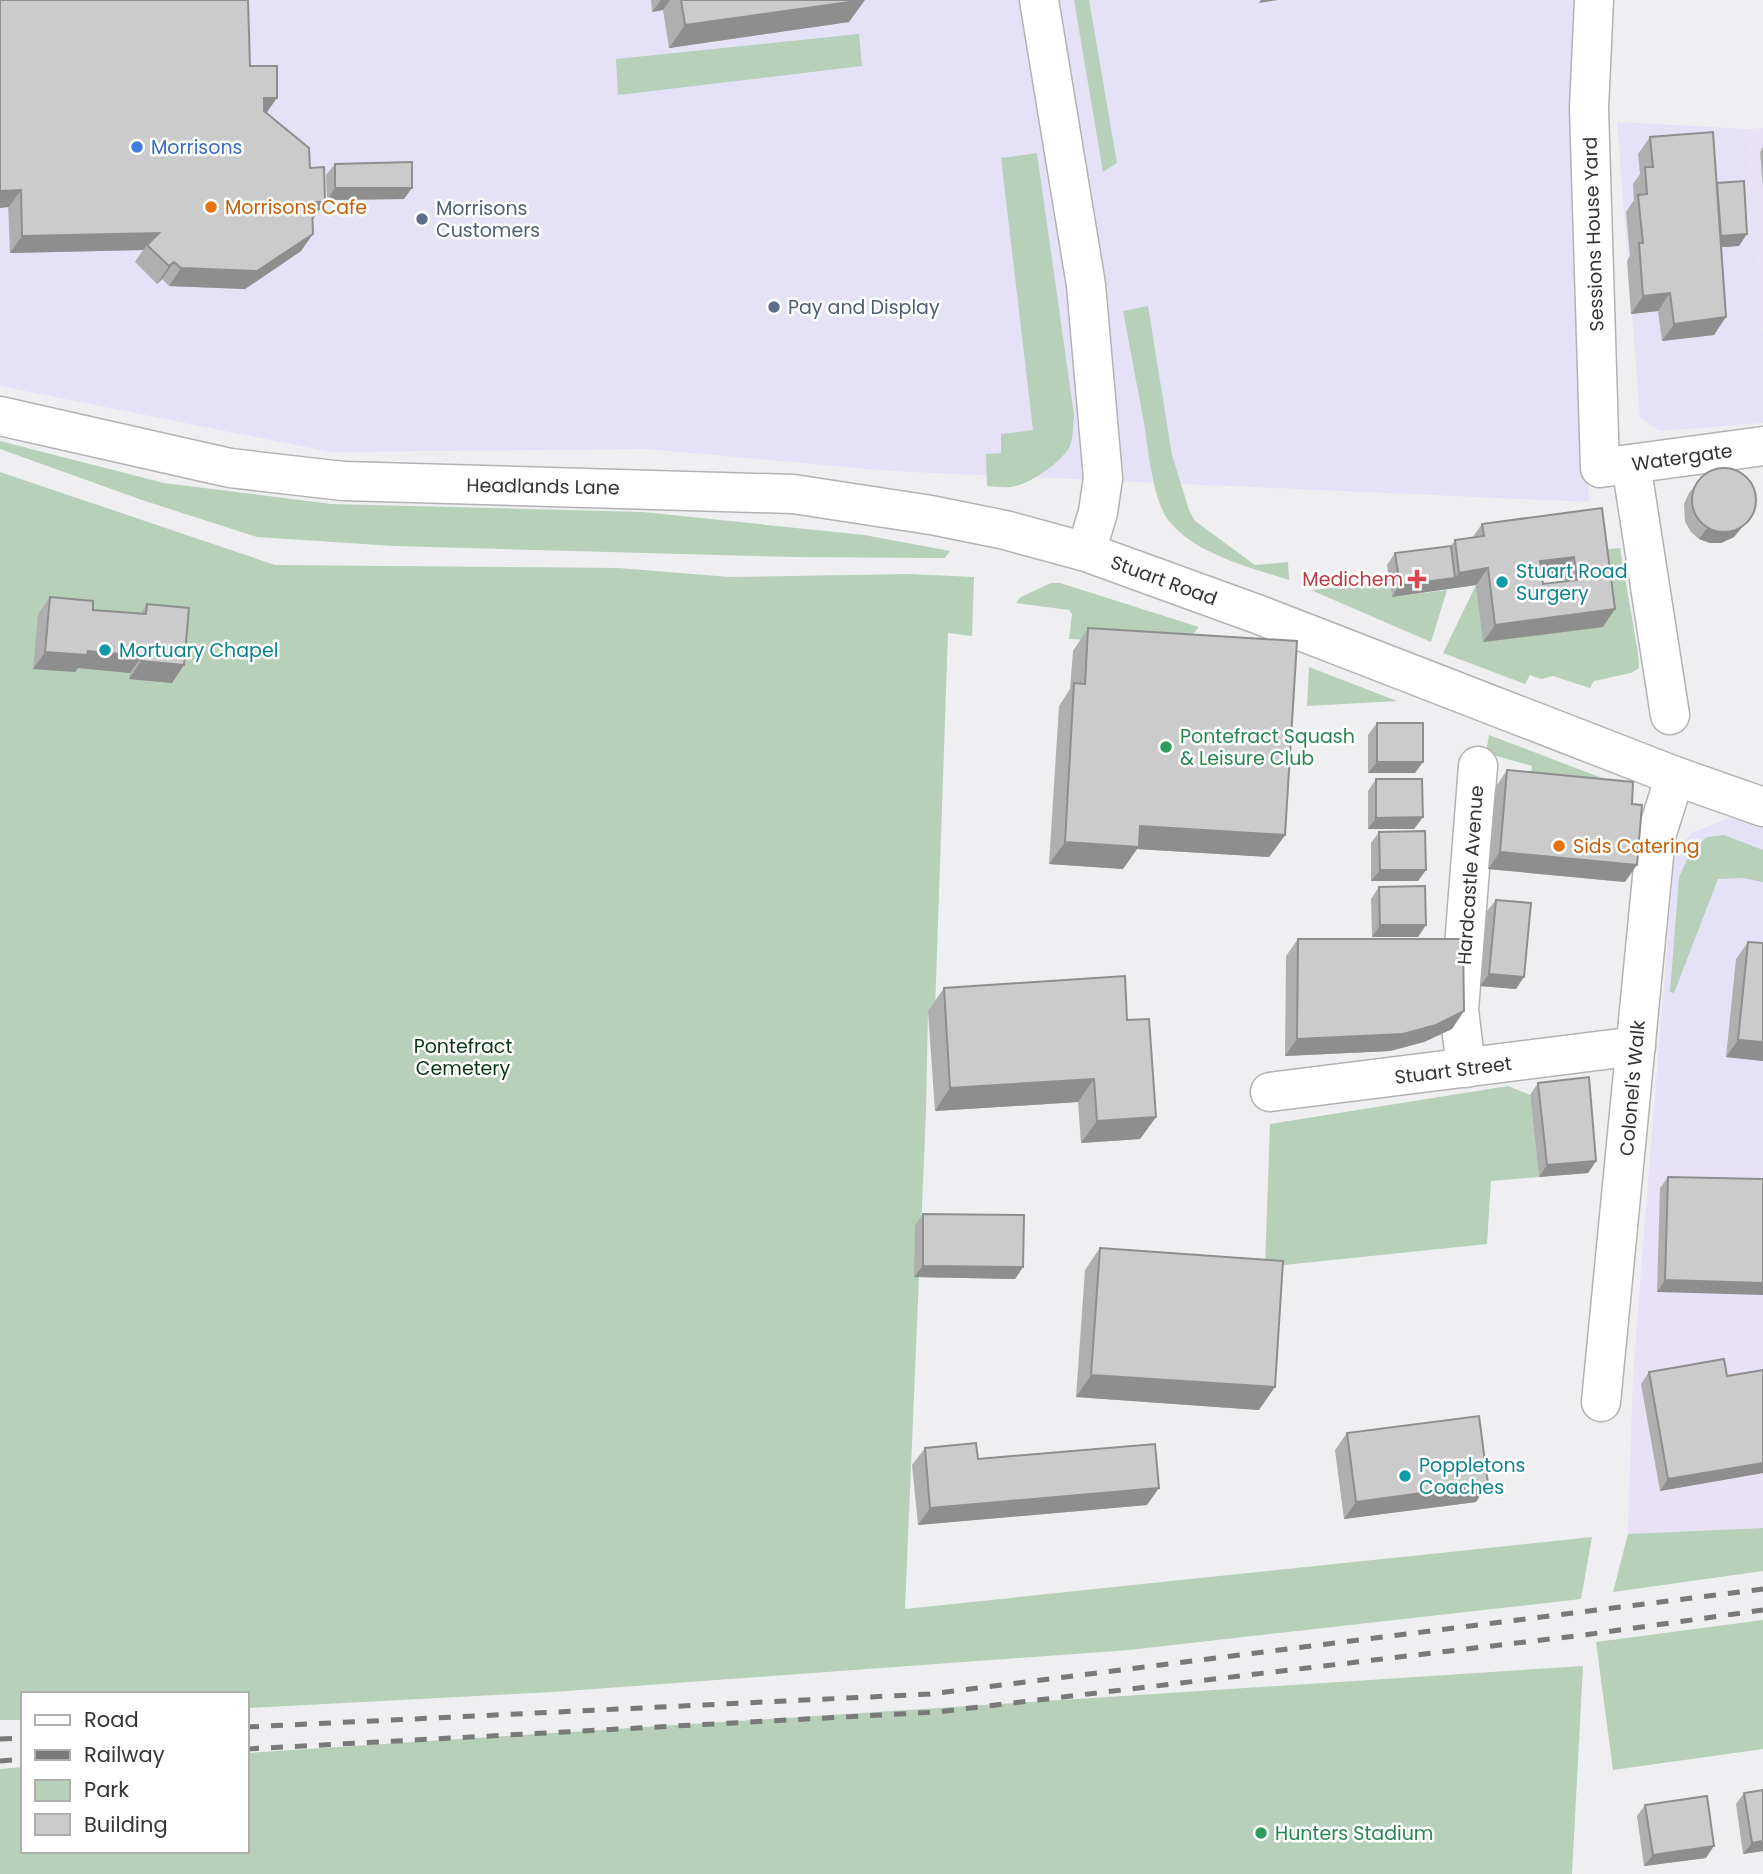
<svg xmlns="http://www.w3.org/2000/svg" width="1763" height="1874" font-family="Poppins,sans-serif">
  <rect width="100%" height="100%" fill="#efeff1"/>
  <g fill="#e5e2f8">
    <polygon points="0,0 1581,0 1578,278 1589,502 891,471 647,449 330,452 0,386"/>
    <polygon points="1617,122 1748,129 1763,335 1763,423 1660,431 1640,417"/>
    <polygon points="1734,816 1763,827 1763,1172 1649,1168 1674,862 1678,851 1691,833"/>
  </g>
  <g fill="#e9e1f6">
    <polygon points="1763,128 1763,335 1748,129"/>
    <polygon points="1649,1168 1763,1172 1763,1528 1628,1534 1633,1374"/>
  </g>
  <g fill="#b6d0b9">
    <polygon points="1074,0 1089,0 1117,163 1103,172"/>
    <polygon points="859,34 862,66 618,95 616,59"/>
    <path d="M1037,153L1074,415C1073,425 1074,438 1069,448C1060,463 1028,486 1010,487C1003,488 994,486 987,486L986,454L1001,453V434L1033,430L1001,158Z"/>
    <path d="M1148,306L1172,455L1189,510L1195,521L1255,565L1288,562L1289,580C1249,567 1197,555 1169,521C1153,502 1148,448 1144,423C1137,385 1130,348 1123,311Z"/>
    <polygon points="0,441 164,483 332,504 643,512 864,535 950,551 945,558 791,557 394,546 257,537 142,500 0,449"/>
    <polygon points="0,472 275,565 618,568 730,577 910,574 974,577 972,636 948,633 935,1010 928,1011 926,1111 905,1609 1592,1537 1581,1599 1129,1650 553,1692 247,1708 247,1694 23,1694 23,1720 0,1720"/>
    <polygon points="1620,548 1638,653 1639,668 1631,673 1594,681 1590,688 1553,676 1541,679 1530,675 1525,684 1443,653 1476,585 1603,627 1593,551"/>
    <polygon points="1389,582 1392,597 1447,590 1431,642 1311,590"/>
    <polygon points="1051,583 1060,583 1199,627 1184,644 1069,639 1072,614 1069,610 1016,603 1021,597"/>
    <polygon points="1309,667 1397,701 1307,706"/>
    <polygon points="1489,735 1602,778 1609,786 1531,778 1532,766 1486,753"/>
    <polygon points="1724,835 1763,850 1763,882 1743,878 1718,879 1674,993 1670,992 1679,877 1690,853 1707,837"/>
    <polygon points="1508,1086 1530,1095 1539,1177 1491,1181 1487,1244 1265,1267 1270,1124"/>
    <polygon points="1763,1528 1763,1571 1613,1592 1628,1534"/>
    <polygon points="1763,1620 1763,1749 1613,1770 1596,1642"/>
    <polygon points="1583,1666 1572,1874 0,1874 0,1769 23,1767 23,1851 247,1851 247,1753"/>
  </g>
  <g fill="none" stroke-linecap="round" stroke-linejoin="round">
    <g stroke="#b2b2b4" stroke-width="41">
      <g id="minor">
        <polyline points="1594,0 1589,108 1600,468 1763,446"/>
        <polyline points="0,416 230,468 343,481 793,494 931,515 1005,530 1086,552"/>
        <polyline points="1631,464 1670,715"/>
        <polyline points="1466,1068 1459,1010 1478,766"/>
        <polyline points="1270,1092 1636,1046"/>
        <polyline points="1601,1402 1656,836 1675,776"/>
      </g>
    </g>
    <g stroke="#b2b2b4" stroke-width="41">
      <polyline id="tertiary" points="1039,0 1086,285 1103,478 1098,512 1086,552 1257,614 1675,776 1763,807"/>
    </g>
    <use href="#minor" stroke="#fff" stroke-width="38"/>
    <use href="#tertiary" stroke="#fff" stroke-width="38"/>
    <g stroke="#79797a" stroke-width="5" stroke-dasharray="12 12" stroke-linecap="butt">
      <polyline points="247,1727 930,1694 1763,1589"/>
      <polyline points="0,1739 23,1738"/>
      <polyline points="247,1749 937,1712 1584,1635 1763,1610"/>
      <polyline points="0,1761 23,1759"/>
    </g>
  </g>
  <g fill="#afafaf" fill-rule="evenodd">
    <polygon points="0,0 250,66 267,113 313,219 301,251 245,289 169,286 162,279 157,284 135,262 143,250 10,253"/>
    <polygon points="651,0 864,0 849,22 669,48 663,10 652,12"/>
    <polygon points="1650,137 1717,183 1739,246 1721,247 1714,335 1662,341 1658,311 1631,314 1627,261 1630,256 1626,212 1634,200 1633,184 1640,174 1638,154"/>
    <polygon points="1763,147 1763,188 1760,152"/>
    <polygon points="335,164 404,199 327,200 326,175"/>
    <polygon points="1698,481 1752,515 1734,537 1721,543 1710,543 1699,539 1691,532 1685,522 1684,504 1689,493"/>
    <path d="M1602,508L1603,627L1483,642L1476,585L1392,597L1387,565L1395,553L1451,546L1455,540L1472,538L1482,524ZM1562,574L1563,581L1543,584L1542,577Z"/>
    <polygon points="50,597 93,610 140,614 147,604 172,683 129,679 130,673 78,668 75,672 33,669 38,614"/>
    <polygon points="1088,628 1285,835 1269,857 1137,849 1123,869 1049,864 1059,706 1070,689 1073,651"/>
    <polygon points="1377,723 1415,773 1368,773 1368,735"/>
    <polygon points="1507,770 1625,882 1488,869 1495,788"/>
    <polygon points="1376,779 1423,817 1414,829 1368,829 1368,791"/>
    <polygon points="1379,832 1426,870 1418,881 1371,881 1371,843"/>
    <polygon points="1379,887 1418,937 1372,937 1371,899"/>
    <polygon points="1496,900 1516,989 1480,986 1487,911"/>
    <polygon points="1298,939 1452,1029 1424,1042 1390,1051 1285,1056 1286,956"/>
    <polygon points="1748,942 1763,1061 1726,1057 1736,959"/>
    <polygon points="944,988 1127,1020 1156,1117 1140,1139 1081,1143 1078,1102 935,1111 928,1011"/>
    <polygon points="1538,1083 1596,1161 1588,1173 1539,1177 1530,1095"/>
    <polygon points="1668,1177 1763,1179 1657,1292 1660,1188"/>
    <polygon points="923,1214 1023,1267 1015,1279 914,1277 915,1225"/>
    <polygon points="1100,1248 1259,1410 1076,1397 1085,1270"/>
    <polygon points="1763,1370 1763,1473 1660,1491 1641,1384 1649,1372 1727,1376"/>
    <polygon points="1347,1433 1476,1502 1344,1519 1335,1450"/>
    <polygon points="925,1448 978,1459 1147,1505 918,1525 912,1465"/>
    <polygon points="1744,1793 1763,1851 1743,1854 1736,1804"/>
    <polygon points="1645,1805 1706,1858 1644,1866 1637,1816"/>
  </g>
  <g fill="#8e8e8f">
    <polygon points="661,0 670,0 663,10 652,12"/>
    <polygon points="865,0 849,22 669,48 685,25"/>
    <polygon points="1261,0 1278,0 1259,3"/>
    <polygon points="264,98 277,98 265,115 252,116"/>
    <polygon points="335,188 412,188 404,199 327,200"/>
    <polygon points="21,190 9,207 0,208 0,191"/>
    <polygon points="312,202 325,202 313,219"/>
    <polygon points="159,233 147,245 143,250 10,253 22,236"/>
    <polygon points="313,234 301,251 245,289 169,286 181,268"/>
    <polygon points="1747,234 1739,246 1708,248 1717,236"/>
    <polygon points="174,262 162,279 157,284 169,266"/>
    <polygon points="1670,293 1658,311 1631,314 1643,296"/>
    <polygon points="1726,317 1714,335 1662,341 1674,324"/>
    <polygon points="1752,515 1734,537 1721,543 1710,543 1699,539 1708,527"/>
    <polygon points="1574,557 1562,574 1528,579 1540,561"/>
    <polygon points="1488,568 1476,585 1392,597 1400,585 1455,578 1459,573"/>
    <polygon points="1615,609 1603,627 1483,642 1495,625"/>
    <polygon points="88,651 142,656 130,673 78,668 75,672 33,669 45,652"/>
    <polygon points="141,661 184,665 172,683 129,679"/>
    <polygon points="1377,762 1423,762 1415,773 1368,773"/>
    <polygon points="1423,817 1414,829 1368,829 1376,818"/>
    <polygon points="1140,826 1285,835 1269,857 1137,849 1123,869 1049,864 1065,842"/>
    <polygon points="1500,852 1637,865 1625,882 1488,869"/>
    <polygon points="1380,870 1426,870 1418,881 1371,881"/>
    <polygon points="1380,925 1426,925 1418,937 1372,937"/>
    <polygon points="1489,974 1524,977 1516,989 1480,986"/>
    <polygon points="1464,1011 1452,1029 1424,1042 1390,1051 1285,1056 1297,1039"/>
    <polygon points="1738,1040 1763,1042 1763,1061 1726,1057"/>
    <polygon points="1094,1079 1078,1102 935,1111 950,1088"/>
    <polygon points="1156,1117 1140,1139 1081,1143 1097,1121"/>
    <polygon points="1596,1161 1588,1173 1539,1177 1547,1165"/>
    <polygon points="923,1266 1023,1267 1015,1279 914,1277"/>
    <polygon points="1665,1280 1763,1283 1763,1295 1657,1292"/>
    <polygon points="1091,1375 1275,1387 1259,1410 1076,1397"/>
    <polygon points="1763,1463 1763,1473 1660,1491 1668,1479"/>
    <polygon points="1488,1484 1476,1502 1344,1519 1356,1502"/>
    <polygon points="1159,1488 1147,1505 918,1525 930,1508"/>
    <polygon points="1763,1841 1763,1851 1743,1854 1752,1843"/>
    <polygon points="1714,1846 1706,1858 1644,1866 1653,1855"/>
  </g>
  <g fill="#cbcbcc" stroke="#8e8e8f" stroke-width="2" fill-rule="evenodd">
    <polygon points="0,0 248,0 250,66 277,66 277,98 264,98 264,111 309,148 310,168 324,167 325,202 312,202 313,234 257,271 181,268 174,262 169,266 147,245 159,233 22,236 21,190 0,191"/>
    <polygon points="681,0 864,0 685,25"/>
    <polygon points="1713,132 1726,317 1674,324 1670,293 1643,296 1639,243 1643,243 1638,195 1647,194 1645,167 1653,167 1650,137"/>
    <polygon points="412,162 412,188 335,188 335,164"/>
    <polygon points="1744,181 1747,234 1721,236 1717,183"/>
    <circle cx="1724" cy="500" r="32"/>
    <path d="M1602,508L1615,609L1495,625L1488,568L1459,573L1455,540L1484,536L1482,524ZM1574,557L1577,580L1543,584L1540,561Z"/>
    <polygon points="1451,546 1455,578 1400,585 1395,553"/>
    <polygon points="50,597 93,601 93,610 146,614 147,604 189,608 184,665 141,661 142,656 88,651 87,655 45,652"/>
    <polygon points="1088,628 1297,641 1285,835 1140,826 1139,847 1065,842 1074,683 1085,684"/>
    <rect x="1377" y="723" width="46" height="39"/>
    <polygon points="1507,770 1633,782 1632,804 1642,805 1637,865 1500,852"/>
    <polygon points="1376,779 1422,779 1423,817 1376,818"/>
    <polygon points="1425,831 1426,870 1380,870 1379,832"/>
    <polygon points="1425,886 1426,925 1380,925 1379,887"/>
    <polygon points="1496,900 1531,903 1524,977 1489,974"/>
    <polygon points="1298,939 1463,939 1464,1011 1436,1025 1403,1034 1297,1039"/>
    <polygon points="1748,942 1763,943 1763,1042 1738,1040"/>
    <polygon points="1125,976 1127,1020 1149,1019 1156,1117 1097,1121 1094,1079 950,1088 944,988"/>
    <polygon points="1589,1077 1596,1161 1547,1165 1538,1083"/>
    <polygon points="1668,1177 1763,1179 1763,1283 1665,1280"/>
    <polygon points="923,1214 1024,1215 1023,1267 923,1266"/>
    <polygon points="1100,1248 1283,1261 1275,1387 1091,1375"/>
    <polygon points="1724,1359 1727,1376 1763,1370 1763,1463 1668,1479 1649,1372"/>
    <polygon points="1479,1416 1488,1484 1356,1502 1347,1433"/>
    <polygon points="976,1443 978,1459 1155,1444 1159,1488 930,1508 925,1448"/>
    <polygon points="1763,1790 1763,1841 1752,1843 1744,1793"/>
    <polygon points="1707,1796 1714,1846 1653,1855 1645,1805"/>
  </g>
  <circle fill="#3f7fe0" stroke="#fff" stroke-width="2.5" cx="137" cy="147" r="7"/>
  <g fill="#e8710a" stroke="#fff" stroke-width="2.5">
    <circle cx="211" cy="207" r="7"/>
    <circle cx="1559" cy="846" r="7"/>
  </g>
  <g fill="#5c6f8a" stroke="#fff" stroke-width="2.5">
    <circle cx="422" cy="219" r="7"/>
    <circle cx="774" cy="307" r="7"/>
  </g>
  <path fill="#e0444e" stroke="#fff" stroke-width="2.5" d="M1413.5 568.5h7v7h7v7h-7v7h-7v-7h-7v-7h7z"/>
  <g fill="#0f9aa8" stroke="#fff" stroke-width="2.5">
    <circle cx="1502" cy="582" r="7"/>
    <circle cx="105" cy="650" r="7"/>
    <circle cx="1405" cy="1476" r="7"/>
  </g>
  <g fill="#2e9e5b" stroke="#fff" stroke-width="2.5">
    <circle cx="1166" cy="747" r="7"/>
    <circle cx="1261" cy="1833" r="7"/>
  </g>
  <g text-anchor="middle" stroke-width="5" stroke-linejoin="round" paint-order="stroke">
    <g font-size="19" fill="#366cbe" stroke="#fff" text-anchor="start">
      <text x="151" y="154">Morrisons</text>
    </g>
    <g font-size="19" fill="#c56008" stroke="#fff" text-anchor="start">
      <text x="225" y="214">Morrisons Cafe</text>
      <text x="1573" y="853">Sids Catering</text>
    </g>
    <g font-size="19" fill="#4e5e75" stroke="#fff" text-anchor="start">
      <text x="436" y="215">Morrisons<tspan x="436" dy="22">Customers</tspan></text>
      <text x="788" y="314">Pay and Display</text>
    </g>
    <g font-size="19" fill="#353536" stroke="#fff">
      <text transform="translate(1593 234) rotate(-92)" y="7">Sessions House Yard</text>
      <text transform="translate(1682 457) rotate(-8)" y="7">Watergate</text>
      <text transform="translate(543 486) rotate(1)" y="7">Headlands Lane</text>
      <text transform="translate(1164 580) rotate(20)" y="7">Stuart Road</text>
      <text transform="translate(1470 875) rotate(-86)" y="7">Hardcastle Avenue</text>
      <text transform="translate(1453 1070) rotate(-7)" y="7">Stuart Street</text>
      <text transform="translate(1632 1088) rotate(-85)" y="7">Colonel's Walk</text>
    </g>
    <g font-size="19" fill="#0d838f" stroke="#fff" text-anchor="start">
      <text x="1516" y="578">Stuart Road<tspan x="1516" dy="22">Surgery</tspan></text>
      <text x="119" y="657">Mortuary Chapel</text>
      <text x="1419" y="1472">Poppletons<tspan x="1419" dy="22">Coaches</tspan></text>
    </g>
    <g font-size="19" fill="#be3a42" stroke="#fff" text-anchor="end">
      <text x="1403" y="586">Medichem</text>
    </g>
    <g font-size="19" fill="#27864d" stroke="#fff" text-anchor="start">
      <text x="1180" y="743">Pontefract Squash<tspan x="1180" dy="22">&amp; Leisure Club</tspan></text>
      <text x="1275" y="1840">Hunters Stadium</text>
    </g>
    <g font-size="19" fill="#073715" stroke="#fff">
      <text x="463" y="1053">Pontefract<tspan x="463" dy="22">Cemetery</tspan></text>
    </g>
  </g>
  <rect x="21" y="1692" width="228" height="161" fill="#ffffff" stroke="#aeaeaf" stroke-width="2"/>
  <rect x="35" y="1715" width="35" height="10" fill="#ffffff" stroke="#aeaeaf" stroke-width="2"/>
  <text x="84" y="1727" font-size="21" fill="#353536">Road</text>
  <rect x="35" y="1750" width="35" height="10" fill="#79797a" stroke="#aeaeaf" stroke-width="2"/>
  <text x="84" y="1762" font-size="21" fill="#353536">Railway</text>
  <rect x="35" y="1780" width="35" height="21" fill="#b6d0b9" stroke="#aeaeaf" stroke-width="2"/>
  <text x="84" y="1797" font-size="21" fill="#353536">Park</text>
  <rect x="35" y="1814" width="35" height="21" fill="#cbcbcc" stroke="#aeaeaf" stroke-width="2"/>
  <text x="84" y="1832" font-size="21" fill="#353536">Building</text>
</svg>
